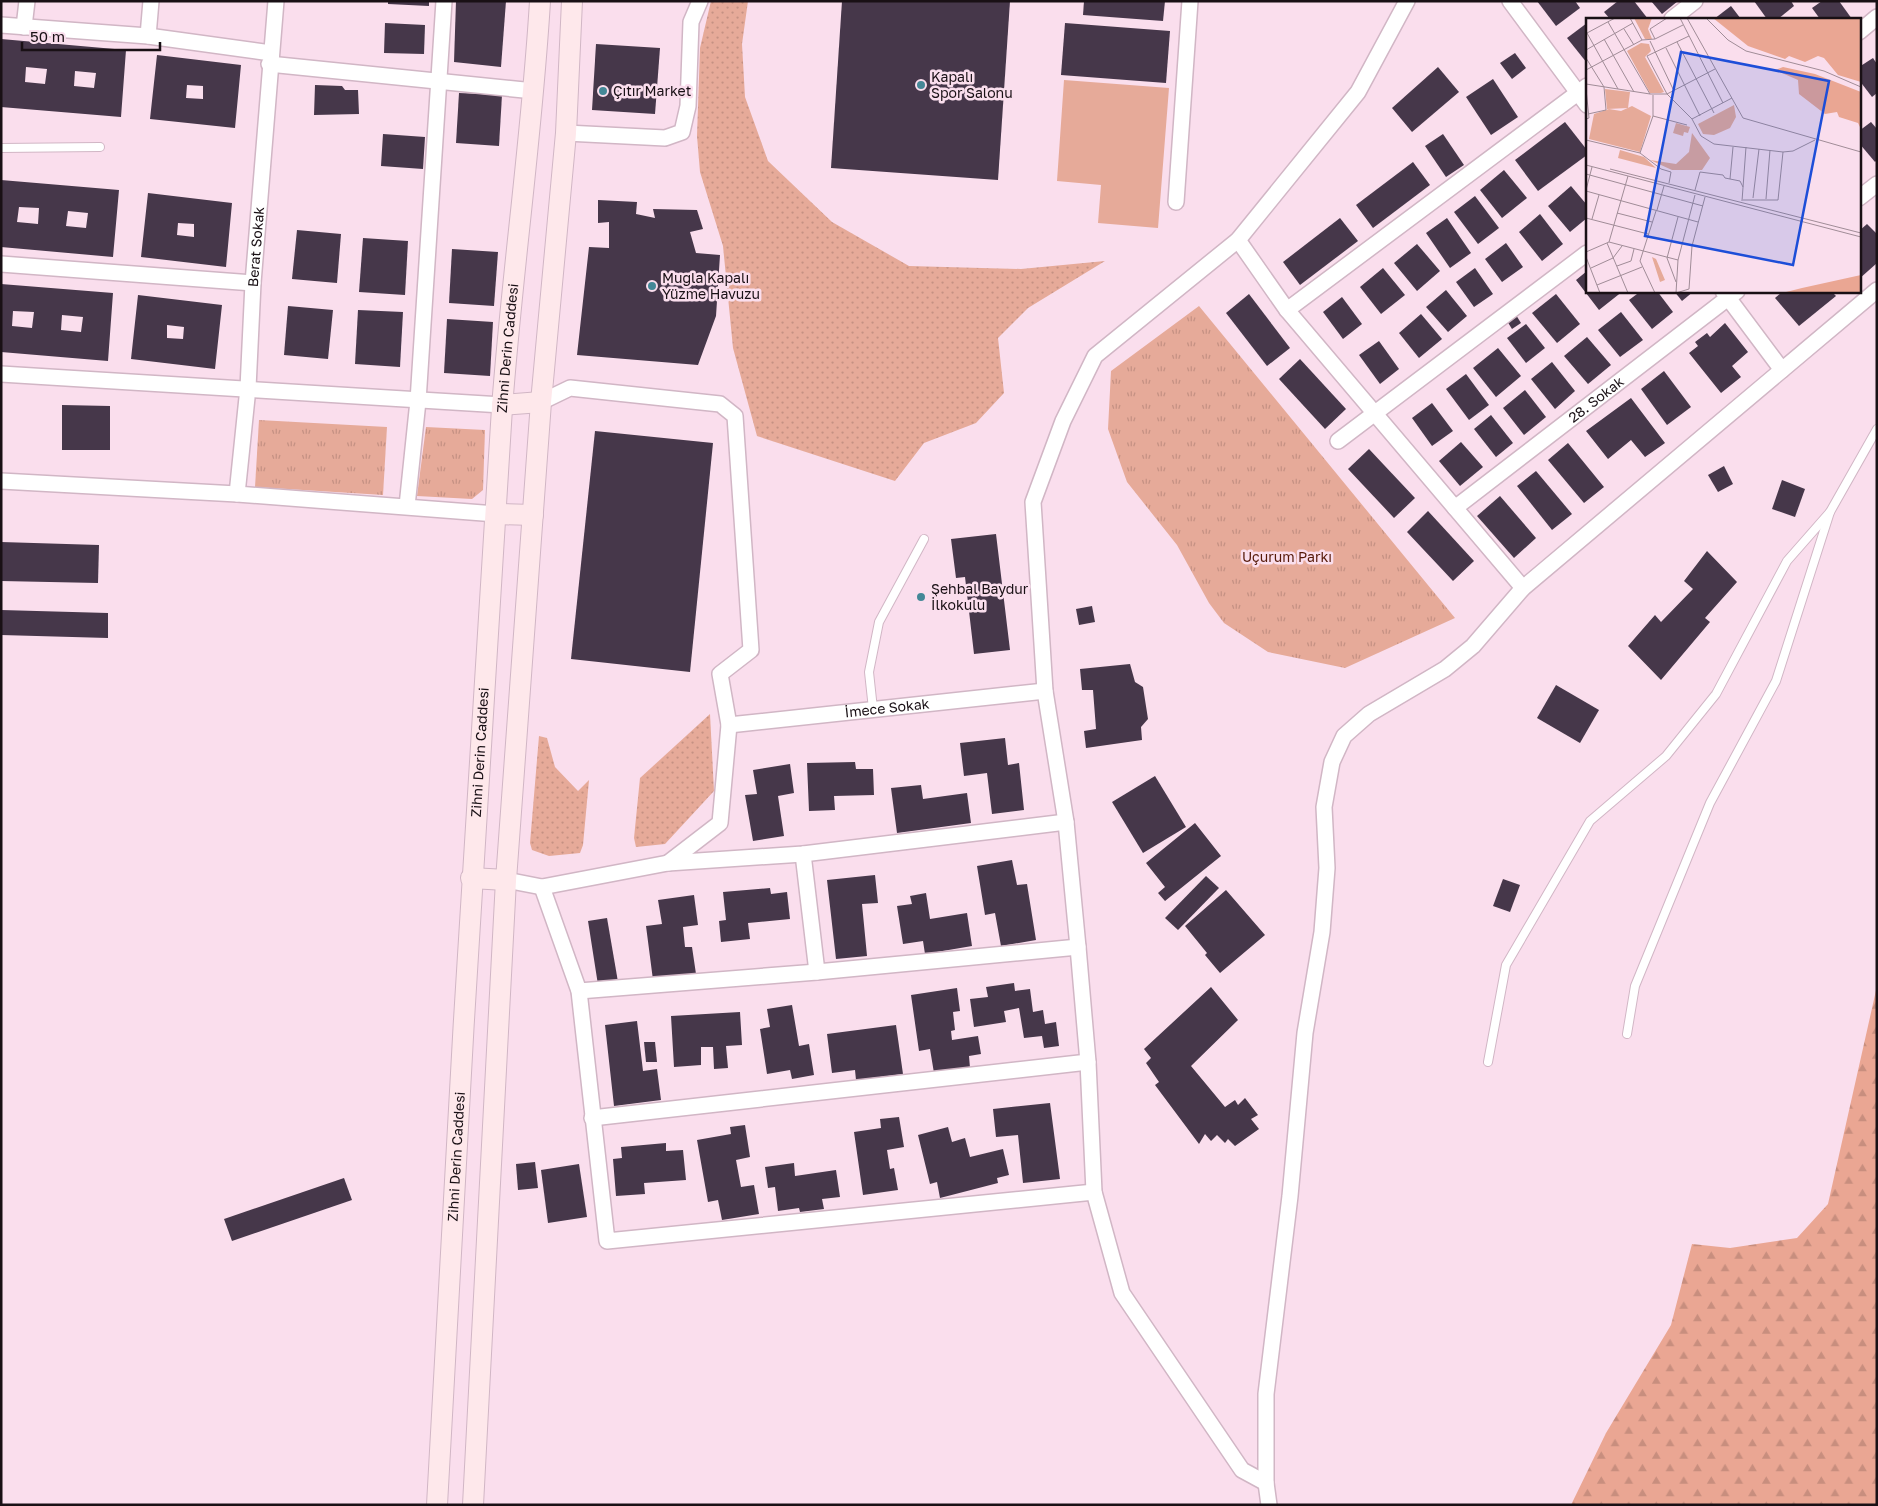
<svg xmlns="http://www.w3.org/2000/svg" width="1878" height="1506" font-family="'Golos Text',sans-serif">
  <defs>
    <pattern id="grass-dots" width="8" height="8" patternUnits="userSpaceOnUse" patternTransform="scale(1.25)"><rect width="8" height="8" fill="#e6aa99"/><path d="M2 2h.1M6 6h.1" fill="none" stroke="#c59183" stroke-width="1.8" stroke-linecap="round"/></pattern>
    <pattern id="forest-firs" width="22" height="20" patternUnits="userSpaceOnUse" patternTransform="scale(1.25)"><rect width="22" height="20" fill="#eaa693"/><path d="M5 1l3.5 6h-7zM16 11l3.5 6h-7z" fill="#c88e7e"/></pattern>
    <pattern id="park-tufts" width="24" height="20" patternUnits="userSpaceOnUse" patternTransform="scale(1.25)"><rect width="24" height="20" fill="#e6aa99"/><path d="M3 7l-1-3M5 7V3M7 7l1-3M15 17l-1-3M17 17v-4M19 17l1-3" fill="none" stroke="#c59183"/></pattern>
  </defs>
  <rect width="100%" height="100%" fill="#fadeed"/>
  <g fill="url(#grass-dots)">
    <polygon points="711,1 748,1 742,44 745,97 768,161 832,222 909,266 1021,269 1105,261 1028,308 998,338 1004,393 976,423 924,443 895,481 757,436 733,348 723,246 700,172 697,136 700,48"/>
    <polygon points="710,714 714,791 665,844 636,847 634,838 640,778"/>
    <polygon points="539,736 547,738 555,767 578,791 589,780 583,845 580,853 549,856 532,850 530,843"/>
  </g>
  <polygon fill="url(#forest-firs)" points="1877,986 1877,1505 1571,1505 1606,1433 1671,1325 1692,1244 1730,1248 1797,1238 1828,1204"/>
  <g fill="url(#park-tufts)">
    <polygon points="1199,306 1455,618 1345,668 1268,652 1224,623 1209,603 1177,545 1127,482 1108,429 1111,371"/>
    <polygon points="259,420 387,427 383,495 255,487"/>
    <polygon points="426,427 485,430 483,490 472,499 417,496"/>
  </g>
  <polygon fill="#e6aa99" points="1064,80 1169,88 1158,228 1098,223 1101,185 1057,181"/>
  <g fill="#46374a" fill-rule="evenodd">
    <polygon points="388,1 429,1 429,6 388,4"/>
    <polygon points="456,1 506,1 501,67 454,62"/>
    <polygon points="842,1 1010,1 998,180 831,168"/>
    <polygon points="1084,1 1165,1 1163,21 1083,15"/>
    <polygon points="1537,1 1575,1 1580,8 1556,26"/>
    <polygon points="1618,1 1634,1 1648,19 1610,19 1604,12"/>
    <polygon points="1651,1 1678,1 1662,14"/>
    <polygon points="1754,1 1791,1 1794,6 1778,19 1767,19"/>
    <polygon points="1822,1 1839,1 1852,19 1820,19 1812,8"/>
    <polygon points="1731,6 1741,19 1714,19"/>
    <polygon points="385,23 425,25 424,54 384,53"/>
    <polygon points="1065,23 1170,31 1166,83 1061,75"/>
    <polygon points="1587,23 1587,63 1567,38"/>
    <path d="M1,39L126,50L121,117L1,107ZM26,67L47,69L45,84L25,82ZM75,71L96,73L94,88L74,86Z"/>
    <polygon points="596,44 660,48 655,114 592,110"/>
    <polygon points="1515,53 1526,68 1512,79 1500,63"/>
    <path d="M157,55L241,65L235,128L150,119ZM187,85L203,86V99L186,98Z"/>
    <polygon points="1873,58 1877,64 1877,93 1872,97 1859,80 1859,67"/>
    <polygon points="1438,67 1459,92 1412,132 1392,108"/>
    <polygon points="1493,79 1518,117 1491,135 1466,97"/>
    <polygon points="315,85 342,86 345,90 358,90 359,114 314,115"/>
    <polygon points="459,93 502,95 499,146 456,143"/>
    <polygon points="1565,122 1587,150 1587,155 1538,191 1515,160"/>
    <polygon points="1871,122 1877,129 1877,160 1875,162 1859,143 1859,131"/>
    <polygon points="383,134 425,137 423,169 381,166"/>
    <polygon points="1443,134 1464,165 1446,177 1425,146"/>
    <polygon points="1413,162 1430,185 1373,228 1356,205"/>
    <polygon points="1504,170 1527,198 1502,218 1480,190"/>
    <path d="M1,180L119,190L113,257L1,247ZM19,207L39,208L38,224L17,222ZM68,211L88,213L86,228L66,226Z"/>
    <polygon points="1571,186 1587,205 1587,218 1570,232 1548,206"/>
    <path d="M148,193L232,203L226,267L141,257ZM178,223L194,224V237L177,235Z"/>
    <polygon points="1475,196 1499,228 1478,244 1454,212"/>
    <polygon points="598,200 637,202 636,214 655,218 653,209 697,210 703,229 690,232 696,253 720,255 716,316 698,365 577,355 589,247 609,248 609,222 598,223"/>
    <polygon points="1540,214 1563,244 1542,261 1519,232"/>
    <polygon points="1340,218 1358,241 1300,285 1283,262"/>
    <polygon points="1447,218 1471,253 1450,268 1426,233"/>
    <polygon points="1867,224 1877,234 1877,263 1859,279 1859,231"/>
    <polygon points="297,230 341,234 337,283 292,279"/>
    <polygon points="363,238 408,241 405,295 359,292"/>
    <polygon points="1506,243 1523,267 1502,282 1485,259"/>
    <polygon points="1417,244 1440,271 1417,291 1394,263"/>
    <polygon points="452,249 498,252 494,306 449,303"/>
    <polygon points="1383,268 1405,295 1381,314 1360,287"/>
    <polygon points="1475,268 1493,294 1474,307 1456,282"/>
    <polygon points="1587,271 1587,291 1623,291 1599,310 1576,280"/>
    <path d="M1,284L113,293L108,361L1,352ZM13,311L34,312L32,328L12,326ZM62,315L83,317L81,332L61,330Z"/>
    <polygon points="1446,290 1467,316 1448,332 1426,307"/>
    <polygon points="1641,291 1657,291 1673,312 1652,329 1629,300"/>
    <polygon points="1674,291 1694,291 1682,301"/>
    <polygon points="1783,291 1831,291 1836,296 1799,326 1775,298"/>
    <polygon points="1249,294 1290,348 1267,366 1226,313"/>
    <polygon points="1556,294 1580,324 1557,343 1532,313"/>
    <path d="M138,295L222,305L215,369L131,359ZM167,325L184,327L183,339L167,338Z"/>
    <polygon points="1342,297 1362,324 1343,339 1323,312"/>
    <polygon points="288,306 333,310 328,359 284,355"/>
    <polygon points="358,310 403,312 400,367 355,364"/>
    <polygon points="1621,312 1643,340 1620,357 1598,330"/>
    <polygon points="1421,314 1442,339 1419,358 1399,333"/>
    <polygon points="1516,315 1521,323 1512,329 1507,321"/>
    <polygon points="447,319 493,322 490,376 444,373"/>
    <polygon points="1725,323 1748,352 1732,366 1741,377 1721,393 1689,353 1698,346 1695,342 1707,333 1710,337"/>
    <polygon points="1526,324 1545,348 1526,363 1507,338"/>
    <polygon points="1587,337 1611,365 1588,384 1564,356"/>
    <polygon points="1379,341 1399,369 1380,384 1359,355"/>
    <polygon points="1498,348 1521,376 1496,397 1473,368"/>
    <polygon points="1300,359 1346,409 1325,429 1279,379"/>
    <polygon points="1552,362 1575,391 1555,409 1531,379"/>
    <polygon points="1664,371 1691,407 1667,425 1641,389"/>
    <polygon points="1466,374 1489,405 1469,420 1446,389"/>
    <polygon points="1525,390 1546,417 1524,435 1503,408"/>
    <polygon points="1631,398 1665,443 1645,457 1631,440 1608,459 1586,431"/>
    <polygon points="1432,403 1453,431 1432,446 1412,418"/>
    <polygon points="62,405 110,406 110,450 62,450"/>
    <polygon points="1491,415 1513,443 1496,457 1474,429"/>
    <polygon points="595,431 713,443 690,672 571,659"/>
    <polygon points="1461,442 1483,467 1460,486 1439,461"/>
    <polygon points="1568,443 1604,487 1584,503 1548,460"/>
    <polygon points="1369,449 1415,498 1394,518 1348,469"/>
    <polygon points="1724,466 1733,484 1718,492 1708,475"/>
    <polygon points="1536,471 1572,514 1552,530 1517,486"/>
    <polygon points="1782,480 1805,489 1795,517 1772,509"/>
    <polygon points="1500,496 1536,538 1514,558 1477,516"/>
    <polygon points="1428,511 1474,561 1453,581 1407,532"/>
    <polygon points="996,534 1010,650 974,654 965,577 956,578 951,539"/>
    <polygon points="1,542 99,545 98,583 1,581"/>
    <polygon points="1707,551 1737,582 1705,618 1710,622 1661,680 1628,646 1655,615 1661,622 1693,589 1684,581"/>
    <polygon points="1092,606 1095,622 1079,625 1076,609"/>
    <polygon points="1,610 108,613 108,638 1,635"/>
    <polygon points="1130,664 1135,682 1143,687 1148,719 1141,727 1142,740 1086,748 1084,731 1096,729 1093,690 1082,690 1080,669"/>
    <polygon points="1556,685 1599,710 1580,743 1537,718"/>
    <polygon points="1005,738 1008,765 1019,763 1024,810 992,814 987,773 964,776 960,743"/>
    <polygon points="855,762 856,769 873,769 874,795 834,796 835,810 809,811 807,763"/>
    <polygon points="790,764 794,793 778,796 784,836 753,841 745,795 757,794 753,770"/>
    <polygon points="1155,776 1186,827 1143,853 1112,802"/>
    <polygon points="921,785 923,799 967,793 971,823 897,833 891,788"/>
    <polygon points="1195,823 1221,856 1165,901 1158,893 1165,887 1146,863"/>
    <polygon points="1012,860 1017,885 1027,884 1036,940 1001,946 995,913 985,915 977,866"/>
    <polygon points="875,875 878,903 862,904 867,956 836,959 827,880"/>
    <polygon points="1206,876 1219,888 1178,930 1165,918"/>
    <polygon points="1503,879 1520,885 1510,912 1493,906"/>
    <polygon points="770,888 771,894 787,892 790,919 748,923 750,939 721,942 719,921 726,920 723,892"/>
    <polygon points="1226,890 1265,935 1220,973 1205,955 1207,953 1185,926"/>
    <polygon points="926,893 930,919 967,913 972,946 925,954 923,941 903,944 897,906 912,904 910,896"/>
    <polygon points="694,895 698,925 683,927 685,947 692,947 696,974 653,980 646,926 662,924 658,900"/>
    <polygon points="607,918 618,982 598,985 588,921"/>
    <polygon points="1014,983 1015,991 1030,989 1033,1012 1043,1010 1045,1024 1056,1022 1059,1046 1044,1048 1042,1036 1024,1038 1019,1008 1004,1011 1006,1022 974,1027 970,999 988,997 986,987"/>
    <polygon points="1211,987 1238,1020 1191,1066 1225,1107 1235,1100 1238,1105 1245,1098 1258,1115 1251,1119 1259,1129 1235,1146 1228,1139 1225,1143 1217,1135 1211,1141 1205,1134 1199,1144 1155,1085 1159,1082 1146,1063 1151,1058 1144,1049"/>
    <polygon points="957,988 960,1011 953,1012 955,1030 951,1031 952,1040 978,1036 981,1054 969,1056 970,1068 934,1073 930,1049 919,1051 911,995"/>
    <polygon points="792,1005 799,1046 809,1044 814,1075 792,1079 790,1070 767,1074 760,1029 770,1027 767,1009"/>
    <polygon points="740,1012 742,1045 726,1046 728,1068 714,1069 713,1047 701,1047 701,1065 674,1067 671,1016"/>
    <polygon points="637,1021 643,1071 657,1069 661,1100 614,1106 605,1025"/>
    <polygon points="896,1025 903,1074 856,1080 855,1070 832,1073 827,1034"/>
    <polygon points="644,1042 655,1042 657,1062 646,1062"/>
    <polygon points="1050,1103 1060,1179 1023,1183 1018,1135 996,1137 993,1109"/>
    <polygon points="899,1117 904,1147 887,1150 890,1169 894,1168 898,1190 863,1195 854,1132 881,1128 880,1119"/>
    <polygon points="745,1125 750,1157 736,1160 741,1187 754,1185 759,1214 722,1220 718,1200 708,1202 697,1140 731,1134 730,1127"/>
    <polygon points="948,1127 952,1142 965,1138 970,1157 1003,1149 1009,1175 997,1178 998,1183 940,1198 937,1182 930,1184 918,1135"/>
    <polygon points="666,1143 666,1151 683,1150 686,1180 644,1183 645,1194 616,1196 613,1159 622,1158 621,1147"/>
    <polygon points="535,1162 538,1188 518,1190 516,1164"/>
    <polygon points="794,1163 795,1176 836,1170 840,1197 822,1199 824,1209 800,1212 799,1208 778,1211 775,1187 768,1188 765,1167"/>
    <polygon points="579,1164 587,1217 548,1223 541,1170"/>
    <polygon points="344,1178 352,1200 232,1241 224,1219"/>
  </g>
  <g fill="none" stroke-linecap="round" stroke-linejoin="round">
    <g stroke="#d1b6c5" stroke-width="10">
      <g id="lane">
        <polyline points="1,148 100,147"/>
        <polyline points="873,709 869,672 879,622 924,539"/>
        <polyline points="1627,1034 1635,986 1710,803 1776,681 1830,512 1877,429"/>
        <polyline points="1488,1062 1506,965 1590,821 1666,756 1716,694 1787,561 1830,512"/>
      </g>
    </g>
    <g stroke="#d1b6c5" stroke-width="18">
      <g id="street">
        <polyline points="1510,1 1587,105"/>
        <polyline points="1672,19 1695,1"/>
        <polyline points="1,25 148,36 271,53"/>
        <polyline points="24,27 27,1"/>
        <polyline points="1859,32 1877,17"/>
        <polyline points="148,36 151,1"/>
        <polyline points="269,64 534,91"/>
        <polyline points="566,133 665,138 682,132 688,106 691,22 700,1"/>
        <polyline points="1859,198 1877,184"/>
        <polyline points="1176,202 1190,1"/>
        <polyline points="1238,240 1287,310 1523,588"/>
        <polyline points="1,264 253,283"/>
        <polyline points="1723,291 1782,370"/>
        <polyline points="1287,310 1587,86"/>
        <polyline points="1,374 502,405"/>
        <polyline points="541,402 570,388 720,404 735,416 751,650 720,674 729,725 720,823 668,863"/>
        <polyline points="1338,441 1587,253"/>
        <polyline points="1,481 237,494 496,514"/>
        <path id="s1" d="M237,494L248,388L253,283L276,1"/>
        <polyline points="407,506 418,401 444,1"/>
        <path id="s2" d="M1455,508L1737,291"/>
        <path id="s3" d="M729,725L1045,691"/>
        <polyline points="803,854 817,972"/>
        <polyline points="506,880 542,887 668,863 803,854 1066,822"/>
        <polyline points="542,887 579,991 607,1241 1094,1192"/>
        <polyline points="579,991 817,972 1078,947"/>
        <polyline points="592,1118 1088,1062"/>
        <polyline points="1266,1483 1242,1470 1122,1293 1094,1192 1088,1062 1078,947 1066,822 1045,691 1033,502 1063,421 1095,356 1238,240 1358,92 1407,1"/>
        <polyline points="1269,1505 1266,1483 1266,1394 1290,1196 1305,1033 1322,932 1327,868 1324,807 1332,762 1344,736 1369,714 1445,669 1473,646 1523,588 1877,290"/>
      </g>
    </g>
    <g stroke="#d1b6c5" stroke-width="22">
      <g id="secondary">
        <polyline points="502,405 541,402"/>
        <polyline points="496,514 533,515"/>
        <polyline points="471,878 506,880"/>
        <path id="s4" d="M437,1505C457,1139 477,774 502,408C512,272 532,137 540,1"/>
        <polyline points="473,1505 506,880 541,402 566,133 572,1"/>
      </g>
    </g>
    <use href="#lane" stroke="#fff" stroke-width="8"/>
    <use href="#street" stroke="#fff" stroke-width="15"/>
    <use href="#secondary" stroke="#fee8eb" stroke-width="20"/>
  </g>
  <g fill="#448897" stroke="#fadeed" stroke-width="2">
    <circle cx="921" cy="85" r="5"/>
    <circle cx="603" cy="91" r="5"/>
    <circle cx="652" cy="286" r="5"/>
    <circle cx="921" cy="597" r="5"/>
  </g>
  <g text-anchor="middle" stroke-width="5" stroke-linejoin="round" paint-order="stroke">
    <g font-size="14" fill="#191015" stroke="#fadeed" text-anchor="start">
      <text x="931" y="82">Kapalı<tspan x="931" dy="16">Spor Salonu</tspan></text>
      <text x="613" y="96">Çıtır Market</text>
      <text x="662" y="283">Muğla Kapalı<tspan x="662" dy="16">Yüzme Havuzu</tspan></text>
      <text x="931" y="594">Şehbal Baydur<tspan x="931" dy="16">İlkokulu</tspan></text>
    </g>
    <g font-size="14" fill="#191015" stroke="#fadeed">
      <text dy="5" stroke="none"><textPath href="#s1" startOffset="248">Berat Sokak</textPath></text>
      <text dy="5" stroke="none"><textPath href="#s4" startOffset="1159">Zihni Derin Caddesi</textPath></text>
      <text dy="5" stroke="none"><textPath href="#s2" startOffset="178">28. Sokak</textPath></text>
      <text dy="5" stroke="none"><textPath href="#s3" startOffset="159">İmece Sokak</textPath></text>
      <text dy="5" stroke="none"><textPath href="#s4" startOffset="754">Zihni Derin Caddesi</textPath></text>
      <text dy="5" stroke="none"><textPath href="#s4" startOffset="349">Zihni Derin Caddesi</textPath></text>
    </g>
    <g font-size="14" fill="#551908" stroke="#fadeed">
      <text x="1287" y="562">Uçurum Parkı</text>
    </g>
  </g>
  <g transform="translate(1586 18)">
    <rect width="275" height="275" fill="#fadeed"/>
    <path d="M19,71L44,74L42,90L21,91ZM106,115L124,140L116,152H86L64,142L90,146L103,134ZM34,132L58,139L70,150L32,140ZM66,239L70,241L79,262L74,264Z" fill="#e6aa99"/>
    <path d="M127,0H275V64L252,57L238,40L232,38L219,44L203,38L199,41L162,28ZM197,49L229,56L275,74V111L272,105L253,99L251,94L239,96L213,76L212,62L189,52ZM275,257V275H196L216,270Z" fill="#eaa693"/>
    <path d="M48,0H66L62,11L66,21H59ZM55,25L63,26L65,33L59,39L78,74L75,75H64L41,33ZM148,87L150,99L144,110L128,117L117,116L112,106ZM46,88L65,98L54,134L3,121L8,96L23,91L35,93Z" fill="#e6aa99"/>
    <path d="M90,105L104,109L102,115L98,114L97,118L87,115Z" fill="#e6aa99"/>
    <path fill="none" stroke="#a08c97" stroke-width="1" d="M44,0L56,22M94,0L137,85M101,0L157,100L275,134M120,0L142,22L160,33L238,53L275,69M22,4L64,76M38,11L48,27M1,15L32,71M1,15L29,0M103,18L61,38L81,76L106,101L115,118L128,126L197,134L207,133L229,122M18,21L48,74M69,21L64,11L81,0M64,23L87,71M91,24L128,95M80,30L114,98M0,32L47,5M0,40L18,69L20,92L2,96M0,52L56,22L69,21L97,7M0,66L64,76H81M0,71L3,100L0,101M81,76L129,51M67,98L101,107M106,101L146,80M0,122L54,135L75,151L85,154L83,165M54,135L67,98V77M0,147L275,219M24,151L275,215M0,156L117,188M144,161L147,129M0,172L6,149M109,172L114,154L137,157L139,160L154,163L157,169M0,173L112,204M109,177L92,242L90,275L103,271L106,228L119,179M167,180L173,131M180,181L184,132M157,182H192L197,134M156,183L160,129M71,192L78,168M31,195L66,204M0,200L62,216M6,201L13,177M23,224L92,242M21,225L42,275M0,234L23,224L42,158M0,239L14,275M31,248L45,243L48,231M5,250L27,240L36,228M90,264L81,240L92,199M11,267L56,249M69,275L54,243L70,193"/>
    <path fill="#1d4ed8" fill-opacity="0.15" stroke="#1d4ed8" stroke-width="2.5" d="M95,34L243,63L207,247L59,218Z"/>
    <rect width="275" height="275" fill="none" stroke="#191015" stroke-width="2.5"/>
  </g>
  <rect width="1878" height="1506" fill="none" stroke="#191015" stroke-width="5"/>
  <path d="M22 42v8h138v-8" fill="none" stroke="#191015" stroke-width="2.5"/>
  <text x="30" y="42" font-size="15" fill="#191015" stroke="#fadeed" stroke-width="4" paint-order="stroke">50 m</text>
</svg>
